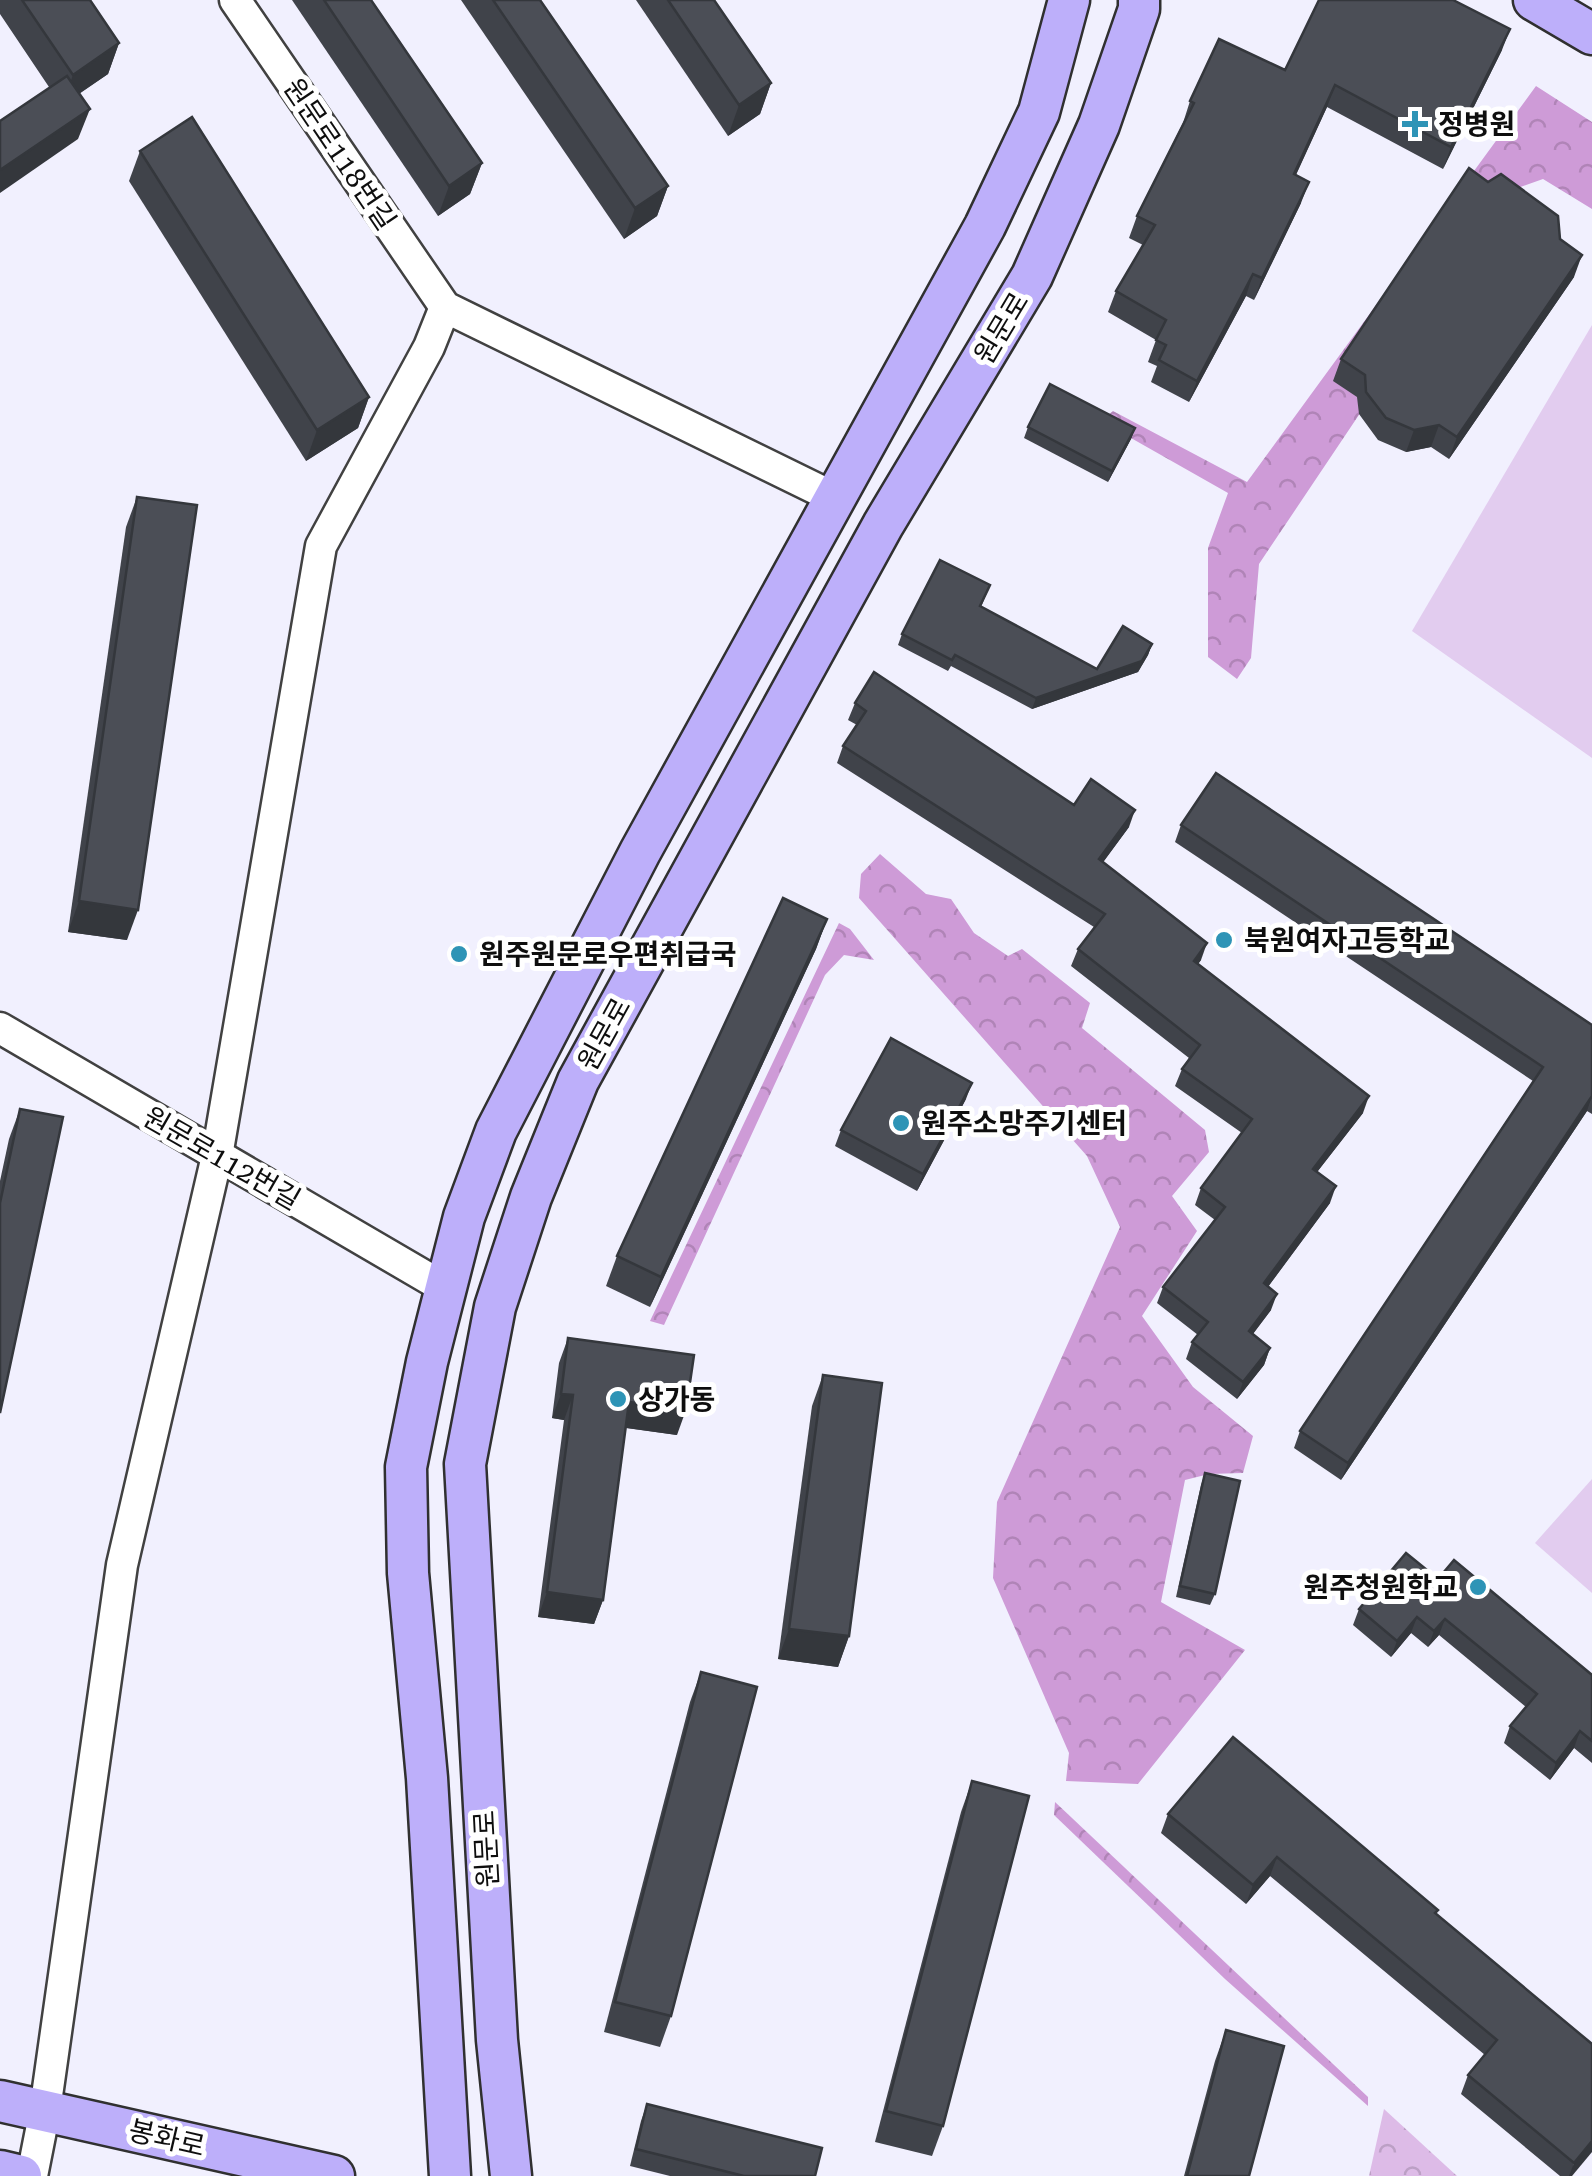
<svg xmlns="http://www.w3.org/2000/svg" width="1592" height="2176" font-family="'Roboto Serif','Noto Sans KR',serif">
  <defs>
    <pattern id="forest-crowns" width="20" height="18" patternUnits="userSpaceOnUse" patternTransform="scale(2.5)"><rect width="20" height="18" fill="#ce9bd7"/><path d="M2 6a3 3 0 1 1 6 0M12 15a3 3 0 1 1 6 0" fill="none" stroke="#b084b7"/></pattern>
    <pattern id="park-crowns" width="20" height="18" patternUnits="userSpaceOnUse" patternTransform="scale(2.5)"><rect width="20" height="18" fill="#ddbbe7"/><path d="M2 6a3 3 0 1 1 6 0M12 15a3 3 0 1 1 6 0" fill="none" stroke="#bca0c5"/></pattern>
  </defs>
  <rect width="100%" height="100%" fill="#f1f0fe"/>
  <g fill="url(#forest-crowns)">
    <polygon points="1536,86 1592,122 1592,209 1543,179 1509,191 1259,564 1251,658 1237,679 1208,657 1208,548 1228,493 1101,421 1113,411 1247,482"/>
    <polygon points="880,854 926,894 951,899 974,933 1008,956 1022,949 1090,1003 1082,1028 1205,1130 1209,1152 1172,1196 1197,1231 1142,1316 1193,1387 1253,1436 1243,1473 1209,1474 1185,1480 1161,1602 1245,1650 1138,1784 1066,1781 1069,1753 993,1578 997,1502 1120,1227 1087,1156 859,898 861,874"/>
    <polygon points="839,923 850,929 874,960 844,955 825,975 664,1325 650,1321"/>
    <polygon points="1055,1802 1368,2097 1368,2106 1225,1979 1054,1815"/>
  </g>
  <polygon fill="url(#park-crowns)" points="1384,2109 1457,2176 1369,2176"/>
  <g fill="#e2ccef">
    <polygon points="1592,325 1592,758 1412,631"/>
    <polygon points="1592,1479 1592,1593 1535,1543"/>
  </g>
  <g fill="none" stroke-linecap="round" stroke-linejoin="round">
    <g stroke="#414141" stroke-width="35">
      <g id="street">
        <polyline points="235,0 445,307 835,498"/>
        <polyline points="0,1028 445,1288"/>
        <polyline points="32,2176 45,2110 122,1565 217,1156 321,546 429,347 445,307"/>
      </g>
    </g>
    <g stroke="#303030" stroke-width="45">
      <g id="secondary">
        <polyline points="1534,0 1592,34"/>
        <polyline points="0,2101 334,2176"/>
        <polyline points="0,2171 21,2176"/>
        <polyline points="450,2176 427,1778 408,1573 406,1467 427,1362 464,1217 496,1131 640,852 985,226 1039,112 1069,0"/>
        <polyline points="511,2176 497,2040 465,1464 495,1307 531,1197 578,1081 883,525 1032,276 1099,125 1139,9 1139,0"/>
      </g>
    </g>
    <use href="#street" stroke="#fff" stroke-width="30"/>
    <use href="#secondary" stroke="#bdaffa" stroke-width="40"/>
  </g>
  <g fill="#40434a">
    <polygon points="0,0 90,0 119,43 108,74 79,94 78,139 49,87 0,14"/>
    <polygon points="292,0 371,0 482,163 470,194 438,216"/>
    <polygon points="461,0 540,0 668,186 657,216 624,239"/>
    <polygon points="636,0 714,0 771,83 760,114 728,136"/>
    <polygon points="1502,50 1443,169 1327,107 1296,175 1301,203 1254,300 1246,296 1189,402 1151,382 1157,366 1148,362 1156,340 1108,312 1116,291 1143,245 1129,238 1137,216 1183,123 1190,101 1285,70"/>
    <polygon points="140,151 369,397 358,428 306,461 129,181"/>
    <polygon points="1560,239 1574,277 1449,459 1431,447 1406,452 1378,440 1359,414 1357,397 1333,381 1341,359"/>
    <polygon points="1028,427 1135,428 1131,439 1108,482 1024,438"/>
    <polygon points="137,497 127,940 68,932 126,527"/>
    <polygon points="990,585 981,607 1097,669 1152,644 1148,655 1138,672 1032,709 951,666 948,671 898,645 902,634"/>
    <polygon points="855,703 1074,805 1129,827 1103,862 1201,960 1198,964 1363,1113 1317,1172 1330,1203 1268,1287 1271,1310 1253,1334 1270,1348 1264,1365 1237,1399 1186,1359 1192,1342 1198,1335 1157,1303 1163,1287 1215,1220 1195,1205 1201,1188 1242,1133 1175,1086 1182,1069 1189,1058 1071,966 1078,949 1094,927 837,763 843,746 857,725 848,720"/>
    <polygon points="1181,825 1592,1025 1592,1114 1587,1111 1341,1480 1294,1448 1300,1431 1533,1081 1175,842"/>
    <polygon points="827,919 816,949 650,1307 606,1286 617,1256"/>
    <polygon points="966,1099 917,1191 835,1146 841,1130"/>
    <polygon points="20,1109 0,1413 0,1181 9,1139"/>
    <polygon points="568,1338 677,1435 626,1428 603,1600 594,1624 538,1617 564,1420 552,1418 559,1363"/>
    <polygon points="823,1375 849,1636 838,1667 778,1659 812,1406"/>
    <polygon points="1205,1473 1215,1594 1210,1605 1176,1597 1201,1485"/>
    <polygon points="1438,1579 1592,1675 1592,1763 1574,1748 1550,1780 1504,1743 1510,1726 1526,1707 1439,1635 1428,1647 1411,1633 1391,1657 1353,1625 1359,1609"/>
    <polygon points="701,1672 671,2016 660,2047 604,2032 690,1702"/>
    <polygon points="972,1781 943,2126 932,2156 875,2142 961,1812"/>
    <polygon points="1168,1814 1438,1910 1436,1914 1592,2044 1572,2176 1560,2176 1461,2094 1468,2075 1485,2055 1270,1876 1246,1904 1161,1833"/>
    <polygon points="1226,2030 1249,2176 1184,2176 1215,2061"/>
    <polygon points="647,2104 815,2176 670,2176 630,2166 641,2121"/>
  </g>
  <g fill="#34373c">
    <polygon points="1510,29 1502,50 1443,169 1451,147"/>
    <polygon points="119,43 108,74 62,105 73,75"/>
    <polygon points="771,83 760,114 728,136 739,105"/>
    <polygon points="1335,85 1327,107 1286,196 1294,174"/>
    <polygon points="90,109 78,139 0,193 0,170"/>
    <polygon points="482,163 470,194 438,216 449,186"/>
    <polygon points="1309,182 1301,203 1254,300 1262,278"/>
    <polygon points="668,186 657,216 624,239 635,208"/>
    <polygon points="1582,255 1574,277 1449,459 1457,437"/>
    <polygon points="1253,274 1246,296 1189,402 1197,381"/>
    <polygon points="369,397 358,428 306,461 317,430"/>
    <polygon points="1439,425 1431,447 1406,452 1414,430"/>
    <polygon points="1135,428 1131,439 1108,482 1112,471"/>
    <polygon points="1152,644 1148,655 1138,672 1032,709 1036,698"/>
    <polygon points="1135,810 1129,827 1093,876 1099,859"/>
    <polygon points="79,901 138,910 127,940 68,932"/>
    <polygon points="827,919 816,949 650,1307 661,1277"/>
    <polygon points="1207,943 1201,960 1188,977 1194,961"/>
    <polygon points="972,1083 966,1099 917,1191 923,1174"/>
    <polygon points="1369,1096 1363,1113 1307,1185 1313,1169"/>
    <polygon points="1592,1096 1587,1111 1341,1480 1348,1463"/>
    <polygon points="1336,1186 1330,1203 1258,1300 1264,1283"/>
    <polygon points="1277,1294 1271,1310 1242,1348 1249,1331"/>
    <polygon points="1270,1348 1264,1365 1237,1399 1243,1382"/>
    <polygon points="561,1394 573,1395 564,1420 552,1418"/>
    <polygon points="629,1402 686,1410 677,1435 620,1427"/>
    <polygon points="547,1592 603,1600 594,1624 538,1617"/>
    <polygon points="1417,1617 1411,1633 1391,1657 1397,1641"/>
    <polygon points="1445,1619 1439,1635 1428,1647 1434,1631"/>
    <polygon points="789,1629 849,1636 838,1667 778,1659"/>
    <polygon points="1580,1731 1574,1748 1550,1780 1556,1763"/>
    <polygon points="1277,1857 1270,1876 1246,1904 1253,1885"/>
    <polygon points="1592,2141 1592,2152 1572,2176 1569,2176 1574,2163"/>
  </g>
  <g fill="#4b4e56" stroke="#34373c" stroke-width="2.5">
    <polygon points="22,0 90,0 119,43 73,75"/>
    <polygon points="324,0 371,0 482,163 449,186"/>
    <polygon points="493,0 540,0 668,186 635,208"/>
    <polygon points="668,0 714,0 771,83 739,105"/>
    <polygon points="1319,0 1453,0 1510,29 1451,147 1335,85 1294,174 1309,182 1262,278 1253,274 1197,381 1159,360 1166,345 1156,340 1166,320 1116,291 1155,225 1137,216 1194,103 1190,101 1219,39 1285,70"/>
    <polygon points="67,76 90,109 0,170 0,121"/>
    <polygon points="192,117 369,397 317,430 140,151"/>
    <polygon points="1469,168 1488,182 1501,174 1558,216 1560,239 1582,255 1457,437 1439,425 1414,430 1386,418 1366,392 1365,375 1341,359"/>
    <polygon points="1050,384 1135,428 1112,471 1028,427"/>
    <polygon points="137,497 197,505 138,910 79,901"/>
    <polygon points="940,560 990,585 980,606 1097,669 1123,626 1152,644 1142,661 1036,698 955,655 952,660 902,634"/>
    <polygon points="874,672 1074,805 1091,779 1135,810 1099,859 1207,943 1194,961 1369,1096 1313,1169 1336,1186 1264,1283 1277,1294 1249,1331 1270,1348 1243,1382 1192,1342 1208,1322 1163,1287 1225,1207 1201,1188 1252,1119 1182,1069 1200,1045 1078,949 1105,914 843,746 866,711 855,703"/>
    <polygon points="1216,773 1592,1025 1592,1096 1348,1463 1300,1431 1543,1067 1181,825"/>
    <polygon points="783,898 827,919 661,1277 617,1256"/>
    <polygon points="891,1038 972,1083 923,1174 841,1130"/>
    <polygon points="20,1109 63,1117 0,1413 0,1203"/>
    <polygon points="568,1338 694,1355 686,1410 629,1402 603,1600 547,1592 573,1395 561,1394"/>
    <polygon points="823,1375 882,1383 849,1636 789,1629"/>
    <polygon points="1205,1473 1240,1481 1215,1594 1180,1586"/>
    <polygon points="1406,1553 1438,1579 1454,1560 1592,1675 1592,1741 1580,1731 1556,1763 1510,1726 1537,1694 1445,1619 1434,1631 1417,1617 1397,1641 1359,1609"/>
    <polygon points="701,1672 757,1687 671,2016 615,2002"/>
    <polygon points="1233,1737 1438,1910 1435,1913 1592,2044 1592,2141 1574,2163 1468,2075 1497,2040 1277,1857 1253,1885 1168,1814"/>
    <polygon points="972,1781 1029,1796 943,2126 886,2111"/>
    <polygon points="1226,2030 1284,2046 1249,2176 1187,2176"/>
    <polygon points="647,2104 822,2148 815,2176 744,2176 636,2149"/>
  </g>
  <g fill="#2e94b6" stroke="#fff" stroke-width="4">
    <path d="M1410 109h10v10h10v10h-10v10h-10v-10h-10v-10h10z"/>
    <circle cx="1224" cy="940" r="10"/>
    <circle cx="459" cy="954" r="10"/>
    <circle cx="901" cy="1123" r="10"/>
    <circle cx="618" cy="1399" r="10"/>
    <circle cx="1478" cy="1587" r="10"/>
  </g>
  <g text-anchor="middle" stroke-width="10" stroke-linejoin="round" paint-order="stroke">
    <g font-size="28" font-weight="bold" fill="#0e0e0e" stroke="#fff" text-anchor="start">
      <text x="1438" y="134">정병원</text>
      <text x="1244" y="950">북원여자고등학교</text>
      <text x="479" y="964">원주원문로우편취급국</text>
      <text x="921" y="1133">원주소망주기센터</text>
      <text x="638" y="1409">상가동</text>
      <text x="1458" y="1597" text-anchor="end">원주청원학교</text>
    </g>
    <g font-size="28" fill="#0e0e0e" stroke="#fff">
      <text transform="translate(340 154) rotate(56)" y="10">원문로118번길</text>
      <text transform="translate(1001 328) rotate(-59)" y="10">원문로</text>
      <text transform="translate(604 1034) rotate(-61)" y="10">원문로</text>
      <text transform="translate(222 1158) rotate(30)" y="10">원문로112번길</text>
      <text transform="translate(486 1849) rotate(-93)" y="10">원문로</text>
      <text transform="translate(167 2138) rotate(13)" y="10">봉화로</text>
    </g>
  </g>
</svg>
